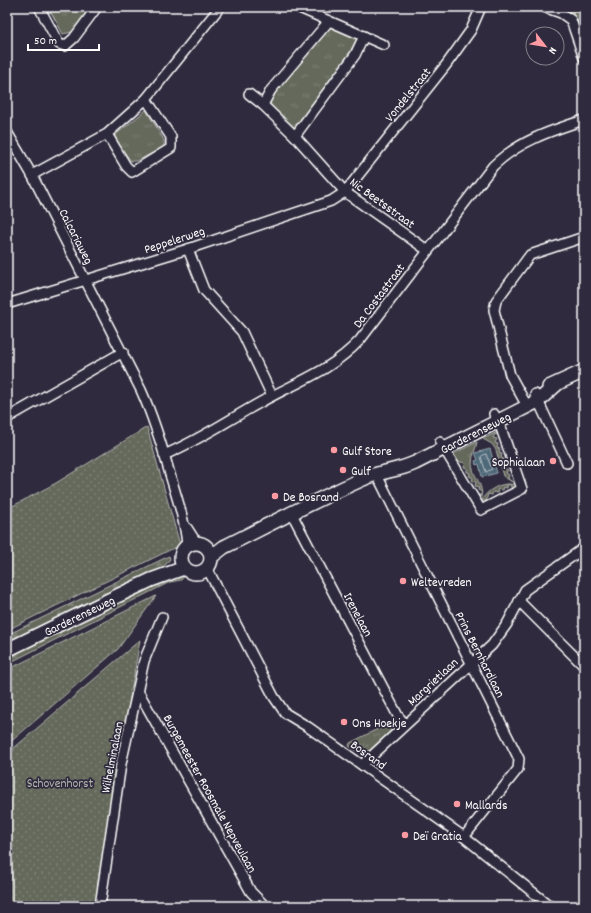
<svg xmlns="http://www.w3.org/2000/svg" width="591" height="913" font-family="Dekko,sans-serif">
  <defs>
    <pattern id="grass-tufts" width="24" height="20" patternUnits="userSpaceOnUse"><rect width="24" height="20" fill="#65695c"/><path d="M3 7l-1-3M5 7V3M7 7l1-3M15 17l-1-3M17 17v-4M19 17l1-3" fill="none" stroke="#7c8074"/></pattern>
    <pattern id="forest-firs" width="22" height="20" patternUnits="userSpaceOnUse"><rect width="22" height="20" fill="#65695c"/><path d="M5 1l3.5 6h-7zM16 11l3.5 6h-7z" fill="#7c8074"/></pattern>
    <pattern id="park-dots" width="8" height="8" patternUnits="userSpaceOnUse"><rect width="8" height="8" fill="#65695c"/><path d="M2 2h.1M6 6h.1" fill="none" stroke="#7c8074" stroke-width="1.8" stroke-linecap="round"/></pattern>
    <pattern id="water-ripples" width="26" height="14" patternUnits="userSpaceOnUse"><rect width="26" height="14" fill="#4e6778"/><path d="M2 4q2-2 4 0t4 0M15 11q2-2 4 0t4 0" fill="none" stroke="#697e8c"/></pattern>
  </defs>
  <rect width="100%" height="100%" fill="#2f2a3d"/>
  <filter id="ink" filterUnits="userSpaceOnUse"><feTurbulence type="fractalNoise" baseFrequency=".025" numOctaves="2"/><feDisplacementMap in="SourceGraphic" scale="8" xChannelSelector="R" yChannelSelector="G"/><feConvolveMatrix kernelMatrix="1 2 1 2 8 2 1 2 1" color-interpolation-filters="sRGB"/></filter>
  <g filter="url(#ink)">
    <g fill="url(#grass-tufts)" stroke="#b2b4ae">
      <polygon points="48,7 90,7 72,32 63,34"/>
      <polygon points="564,7 584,7 584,42 577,20 563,10"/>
      <polygon points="330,27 357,38 350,52 293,129 269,105 274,92"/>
      <polygon points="146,110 164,140 164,147 137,161 131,161 113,137"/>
      <polygon points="499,431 498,435 495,434 493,438 497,439 495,443 498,444 497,448 500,449 499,453 502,454 501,458 504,459 502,463 506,465 504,468 508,470 506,473 509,475 508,479 514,483 503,476 496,450 492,444 483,439"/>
      <path d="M477,442C476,449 472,455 472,464C473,478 486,486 480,500L478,495H481L482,492L478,490L479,487L475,486L476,482L472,481L473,478L469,476L470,473L467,472V468L464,467L465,463L453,460L451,455Z"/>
      <path d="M508,484L507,488L503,487L502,490L498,489L497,493L493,492L492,495L488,494L486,501H481C487,490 502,481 515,485L514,488H511V486Z"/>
      <polygon points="393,721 396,722 394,730 366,756 349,746 350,743"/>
    </g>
    <g fill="url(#forest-firs)" stroke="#b2b4ae">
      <polygon points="169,556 170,559 163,568 7,646 7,635"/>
      <polygon points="186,574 181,580 170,582 7,664 7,656 166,579"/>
    </g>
    <g fill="url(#park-dots)" stroke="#b2b4ae">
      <polygon points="147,427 180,545 7,630 7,509 56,483"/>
      <polygon points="156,596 118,649 7,745 7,670"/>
      <polygon points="140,640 120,755 98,906 7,906 7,754"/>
    </g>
    <polygon fill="url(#water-ripples)" stroke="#95a4ae" points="490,449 497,473 482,477 479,464 476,465 475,461 478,460 475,453"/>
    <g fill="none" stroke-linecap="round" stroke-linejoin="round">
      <polygon stroke="#b8c2c9" stroke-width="1" points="486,454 492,469 486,472 481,457"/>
      <g stroke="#fff" stroke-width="12">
        <g id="street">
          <polyline points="39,7 59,44 65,46 74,38 97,7"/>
          <polyline points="297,7 384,45"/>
          <polyline points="544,7 561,13 571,20 584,58"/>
          <polyline points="249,94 263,105 295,136 345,192 427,250"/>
          <polyline points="146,99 220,7"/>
          <polyline points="263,105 271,90 329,21"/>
          <path d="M7,132L32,175L141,390C154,419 163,449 171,478C178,501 185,522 187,545"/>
          <polyline points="295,136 355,55 364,36"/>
          <polyline points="32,175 107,134 146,99 171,137 171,148 132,172 126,166 107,134"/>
          <polyline points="188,249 204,290 242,332 272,396"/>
          <polyline points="7,304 188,249 331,201 345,192 446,65 471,30 481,7"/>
          <polyline points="535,394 567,463"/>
          <polyline points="527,406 510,375 494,310 496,301 530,255 584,237"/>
          <polyline points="7,418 123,352"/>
          <polyline points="440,442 481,510 522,489 501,428 494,414"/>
          <path d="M164,455C198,441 230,419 261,402C297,382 331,371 360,340L493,166C519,141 550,131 584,120"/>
          <polyline points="376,473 519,759 518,769 464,837"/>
          <polyline points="292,514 398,716 405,724"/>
          <polyline points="187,528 196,542"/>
          <polyline points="207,568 274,697 285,713 308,727 464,837 550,906"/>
          <polyline points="519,601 584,666"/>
          <polyline points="138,691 251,892 265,906"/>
          <polyline points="362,765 492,645 507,624 525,590 584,548"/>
          <polyline points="100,906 121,764 144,661 162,617"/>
        </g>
      </g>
      <g stroke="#fff" stroke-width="16">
        <g id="secondary">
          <polyline points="549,387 584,371"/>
          <circle cx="196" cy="558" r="15"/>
          <path d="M211,557L224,547C270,524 316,500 363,479C380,471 398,471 415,463L538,401L557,384"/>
          <polyline points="7,650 113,598 151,580 184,568"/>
        </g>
      </g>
      <use href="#street" stroke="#2f2a3d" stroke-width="9"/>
      <use href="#secondary" stroke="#2f2a3d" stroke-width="13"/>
    </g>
  </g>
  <g fill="#ff9aa2" stroke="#2f2a3d" stroke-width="1.5">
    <circle cx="334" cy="450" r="4"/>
    <circle cx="553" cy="461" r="4"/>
    <circle cx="343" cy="470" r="4"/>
    <circle cx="275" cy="496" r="4"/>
    <circle cx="403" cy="581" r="4"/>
    <circle cx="344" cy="722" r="4"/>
    <circle cx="457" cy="804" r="4"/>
    <circle cx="405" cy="835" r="4"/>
  </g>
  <g text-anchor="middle" stroke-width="3.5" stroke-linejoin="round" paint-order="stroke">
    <g font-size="13" fill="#fff" stroke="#2f2a3d">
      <text transform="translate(407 94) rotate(-51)" y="5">Vondelstraat</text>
      <text transform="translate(383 202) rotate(36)" y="5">Nic Beetsstraat</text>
      <text transform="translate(77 236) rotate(63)" y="5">Calcariaweg</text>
      <text transform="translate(174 239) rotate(-18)" y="5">Peppelerweg</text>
      <text transform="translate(378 295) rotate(-53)" y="5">Da Costastraat</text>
      <text transform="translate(475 432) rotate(-27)" y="5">Garderenseweg</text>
      <text transform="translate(359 614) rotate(62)" y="5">Irenelaan</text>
      <text transform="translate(79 615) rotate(-26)" y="5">Garderenseweg</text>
      <text transform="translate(481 654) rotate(63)" y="5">Prins Bernhardlaan</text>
      <text transform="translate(432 681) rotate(-43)" y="5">Margrietlaan</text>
      <text transform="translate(369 754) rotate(36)" y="5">Bosrand</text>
      <text transform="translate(111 757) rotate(-79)" y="5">Wilhelminalaan</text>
      <text transform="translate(211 793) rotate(61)" y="5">Burgemeester Roosmale Nepveulaan</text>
    </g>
    <g font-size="13" fill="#fff" stroke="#2f2a3d" text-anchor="start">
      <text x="342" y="455">Gulf Store</text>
      <text x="545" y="466" text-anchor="end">Sophialaan</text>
      <text x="351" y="475">Gulf</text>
      <text x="283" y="501">De Bosrand</text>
      <text x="411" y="586">Weltevreden</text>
      <text x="352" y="727">Ons Hoekje</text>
      <text x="465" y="809">Mallards</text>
      <text x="413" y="840">Deï Gratia</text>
    </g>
    <g font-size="13" fill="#b2b4ae" stroke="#2f2a3d">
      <text x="60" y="787">Schovenhorst</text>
    </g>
  </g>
  <rect width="591" height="913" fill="none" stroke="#2f2a3d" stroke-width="24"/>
  <rect x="12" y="12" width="567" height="889" fill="none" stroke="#fff" stroke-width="1.5" filter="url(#ink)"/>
  <g transform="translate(545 46) rotate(121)"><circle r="19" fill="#2f2a3d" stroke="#827f8b"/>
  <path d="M0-3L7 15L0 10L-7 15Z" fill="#ff9aa2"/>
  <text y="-6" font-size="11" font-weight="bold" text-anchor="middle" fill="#ffffff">N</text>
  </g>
  <path d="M28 44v6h71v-6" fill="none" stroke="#ffffff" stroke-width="2"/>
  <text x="34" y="44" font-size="12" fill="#ffffff" stroke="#2f2a3d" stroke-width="3" paint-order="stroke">50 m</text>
</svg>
